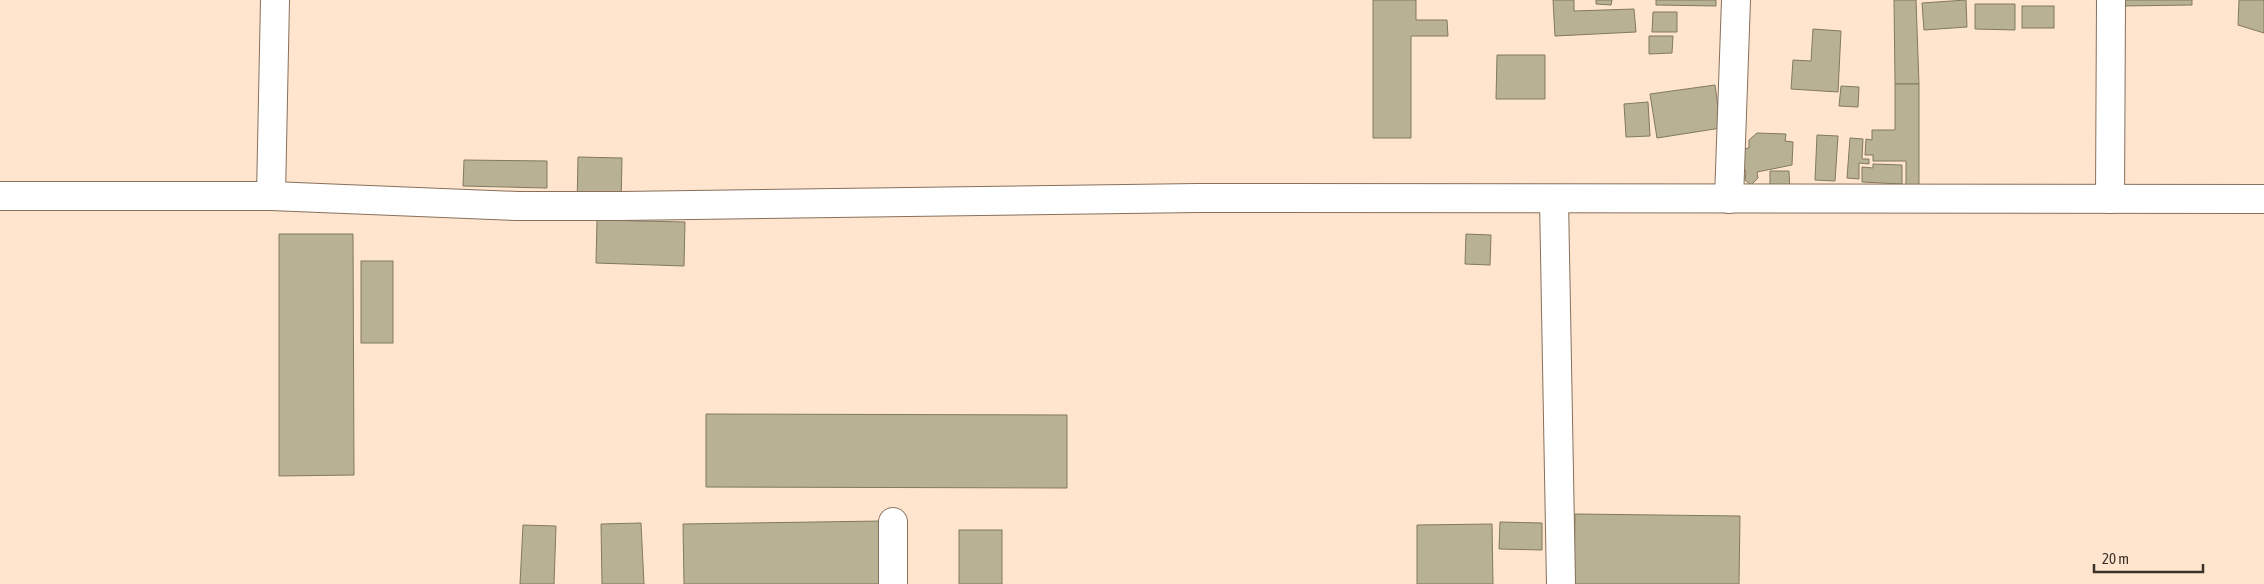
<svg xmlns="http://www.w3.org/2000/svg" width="2264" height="584" font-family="'Asap Condensed',sans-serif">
  <rect width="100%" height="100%" fill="#ffe4ce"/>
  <g fill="#b8b193" stroke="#817a5f">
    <polygon points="1373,0 1416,0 1416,20 1447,20 1448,36 1411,36 1411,138 1373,138"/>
    <polygon points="1553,0 1574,0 1574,11 1634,9 1636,32 1555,36"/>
    <polygon points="1596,0 1612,0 1611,5 1596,4"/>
    <polygon points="1656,0 1716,0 1716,6 1656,5"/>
    <polygon points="1894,0 1916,0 1919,84 1895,84"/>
    <polygon points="1966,0 1967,27 1924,30 1922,3"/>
    <polygon points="2121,0 2192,0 2192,5 2121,6"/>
    <polygon points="2239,0 2264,0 2264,33 2238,25"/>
    <polygon points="1975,4 2015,4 2015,30 1975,29"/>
    <rect x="2022" y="6" width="32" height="22"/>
    <polygon points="1653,12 1677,12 1677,32 1652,32"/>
    <polygon points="1813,29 1841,31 1838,92 1791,89 1793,60 1811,61"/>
    <polygon points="1649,36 1673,36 1672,53 1649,54"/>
    <polygon points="1497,55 1545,55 1545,99 1496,99"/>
    <polygon points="1895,84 1919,84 1919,192 1906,192 1906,161 1873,161 1873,155 1865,155 1866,139 1872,140 1872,130 1895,130"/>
    <polygon points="1715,85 1721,128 1657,138 1650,94"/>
    <polygon points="1841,86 1859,87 1858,107 1839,106"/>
    <polygon points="1648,102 1650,136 1626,137 1624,104"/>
    <polygon points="1757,133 1786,134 1785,141 1793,142 1792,165 1757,172 1758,178 1751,185 1745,180 1746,172 1741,163 1742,149 1749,148 1749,140"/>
    <polygon points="1817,135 1838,136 1835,181 1815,180"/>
    <polygon points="1850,138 1863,139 1862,159 1869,159 1869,164 1859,163 1859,179 1847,178"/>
    <polygon points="578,157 622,158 621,206 577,206"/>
    <polygon points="464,160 547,161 547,188 463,186"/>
    <polygon points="1873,164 1902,165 1902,184 1862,182 1862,167 1873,168"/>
    <polygon points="1770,171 1789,171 1790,191 1770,191"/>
    <polygon points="597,220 685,222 684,266 596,263"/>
    <polygon points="279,234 353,234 354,475 279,476"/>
    <polygon points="1466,234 1491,235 1490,265 1465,264"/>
    <rect x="361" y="261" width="32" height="82"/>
    <polygon points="706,414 1067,415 1067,488 706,487"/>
    <polygon points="1575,514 1740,516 1739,584 1574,584"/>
    <polygon points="882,521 882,584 684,584 683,524"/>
    <polygon points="1500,522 1542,523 1542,550 1499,549"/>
    <polygon points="641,523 644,584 602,584 601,524"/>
    <polygon points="1492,524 1493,584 1417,584 1417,525"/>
    <polygon points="523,525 556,526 554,584 520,584"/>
    <rect x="959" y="530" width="43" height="54"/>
  </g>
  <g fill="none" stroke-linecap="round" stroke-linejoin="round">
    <g stroke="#87705c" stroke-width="30">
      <g id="street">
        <polyline points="0,196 271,196 517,206 621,206 1198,198 2264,199"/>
        <polyline points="271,196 275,0"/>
        <polyline points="1554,199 1561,584"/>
        <polyline points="1729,199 1736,0"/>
        <polyline points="2110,199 2111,0"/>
        <polyline points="893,584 893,522"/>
      </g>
    </g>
    <use href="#street" stroke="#fff" stroke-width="28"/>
  </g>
  <path d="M2094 564v8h109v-8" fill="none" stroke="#3c322a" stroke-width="2.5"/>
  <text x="2102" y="564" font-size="15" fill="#3c322a" stroke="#ffe4ce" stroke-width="4" paint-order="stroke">20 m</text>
</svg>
